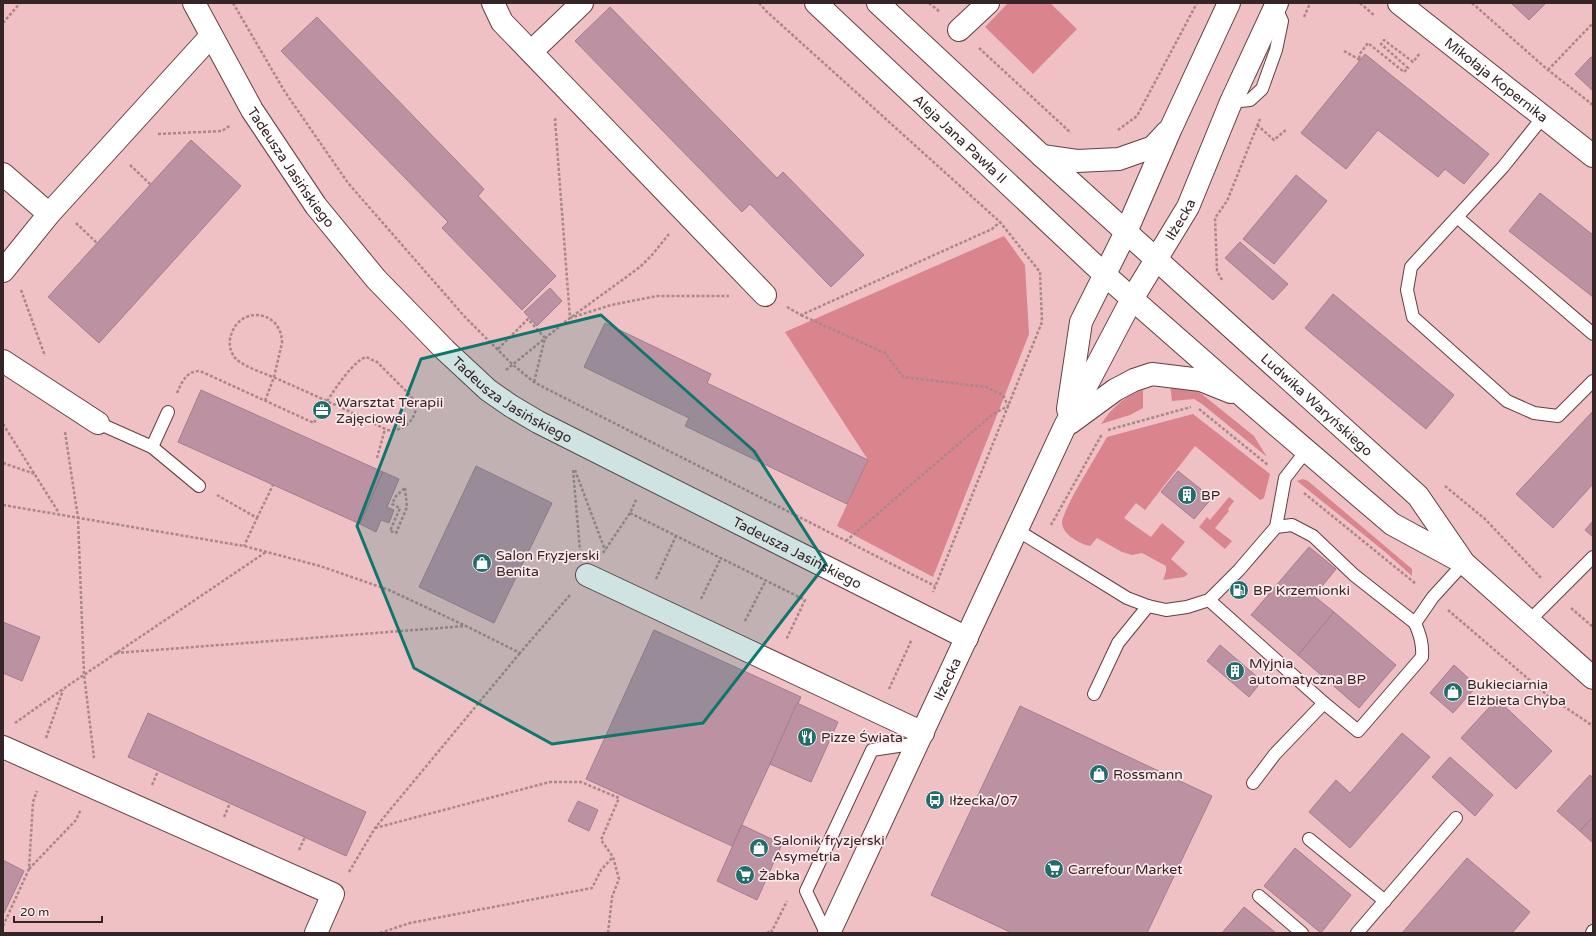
<svg xmlns="http://www.w3.org/2000/svg" width="1596" height="936" font-family="'Varela Round',sans-serif">
  <rect width="100%" height="100%" fill="#efc0c4"/>
  <g fill="#da848e">
    <polygon points="1008,3 1050,3 1077,29 1033,74 985,27"/>
    <polygon points="1004,236 1025,265 1029,334 933,577 837,526 868,460 785,332"/>
    <polygon points="1170,384 1195,390 1203,395 1254,436 1267,457 1202,404 1194,399 1172,401"/>
    <path d="M1143,390V408L1130,415L1101,424C1112,408 1124,396 1143,390Z"/>
    <path d="M1193,414L1270,474L1264,498L1260,500L1195,446L1145,510L1136,503L1124,518L1151,537L1162,523L1185,542L1171,559L1188,574L1184,577L1163,580L1166,572V566L1142,553L1132,555L1122,552L1097,538L1090,546C1080,544 1063,535 1062,523C1062,510 1099,452 1107,437Z"/>
    <polygon points="1303,479 1308,481 1412,569 1412,576 1384,551 1297,481"/>
    <polygon points="1229,497 1234,501 1228,509 1229,511 1215,528 1232,541 1225,549 1199,527 1207,517 1210,520"/>
  </g>
  <g fill="#bc92a3" stroke="#a57d8d">
    <polygon points="1511,3 1546,3 1529,20"/>
    <polygon points="610,7 777,178 783,172 864,255 831,287 750,204 742,212 575,41"/>
    <polygon points="317,17 484,189 478,196 556,276 522,310 442,228 448,222 281,51"/>
    <polygon points="1365,54 1489,154 1464,184 1445,169 1438,177 1378,130 1346,169 1301,133"/>
    <polygon points="1591,57 1593,58 1593,91 1575,74"/>
    <polygon points="191,140 241,186 99,343 48,297"/>
    <polygon points="1296,175 1327,201 1274,264 1243,239"/>
    <polygon points="1540,193 1593,235 1593,297 1509,231"/>
    <polygon points="1240,242 1288,284 1273,300 1225,258"/>
    <polygon points="550,288 562,301 537,326 524,312"/>
    <polygon points="1333,294 1454,395 1426,429 1305,328"/>
    <polygon points="605,323 711,374 707,383 868,460 847,504 685,426 689,418 584,367"/>
    <polygon points="201,390 383,472 360,524 178,442"/>
    <polygon points="1593,411 1593,484 1553,528 1516,494"/>
    <polygon points="476,466 552,503 494,623 419,587"/>
    <polygon points="1178,471 1212,498 1194,519 1161,492"/>
    <polygon points="383,472 399,479 387,507 394,510 389,523 381,520 376,532 360,524"/>
    <polygon points="1593,521 1593,537 1585,530"/>
    <polygon points="1309,547 1336,569 1314,596 1334,612 1298,655 1251,615"/>
    <polygon points="1334,612 1396,665 1359,708 1298,655"/>
    <polygon points="3,622 40,637 22,681 3,673"/>
    <polygon points="654,630 801,697 732,846 586,779"/>
    <polygon points="1220,645 1262,681 1249,697 1207,661"/>
    <polygon points="1454,665 1477,686 1453,713 1430,693"/>
    <polygon points="1497,699 1552,751 1516,789 1461,738"/>
    <polygon points="797,703 838,722 811,782 770,764"/>
    <polygon points="1020,706 1212,796 1147,933 1012,933 931,895"/>
    <polygon points="148,713 366,812 346,856 128,757"/>
    <polygon points="1402,733 1430,757 1350,848 1309,812 1336,780 1350,793"/>
    <polygon points="1450,757 1493,795 1475,816 1432,777"/>
    <polygon points="1590,775 1593,778 1593,817 1580,831 1557,811"/>
    <polygon points="578,801 598,810 589,831 568,821"/>
    <polygon points="1593,817 1593,843 1580,831"/>
    <polygon points="742,825 782,844 757,900 717,881"/>
    <polygon points="1295,848 1351,895 1321,933 1264,886"/>
    <polygon points="1467,858 1530,912 1512,933 1402,933"/>
    <polygon points="3,860 24,871 4,913 3,912"/>
    <polygon points="1244,907 1276,933 1222,933"/>
  </g>
  <g fill="none" stroke-linecap="round" stroke-linejoin="round">
    <g stroke="#653e42" stroke-width="14">
      <g id="lane">
        <polyline points="1231,102 1250,100 1262,89 1276,50 1282,21 1275,6"/>
        <polyline points="1543,117 1503,167 1411,267 1407,290 1413,317 1507,401 1534,413 1558,416 1593,381"/>
        <polyline points="1457,217 1593,334"/>
        <polyline points="98,423 152,447 199,486"/>
        <polyline points="152,447 168,412"/>
        <polyline points="1276,527 1292,525 1313,536 1354,575 1415,623"/>
        <polyline points="1017,530 1127,598 1148,606 1166,610 1187,607 1209,600 1239,570 1276,527 1285,478 1306,451"/>
        <path d="M1209,600L1324,703L1358,731L1422,657C1423,644 1420,635 1415,623L1433,597L1464,563"/>
        <polyline points="1529,621 1593,557"/>
        <polyline points="1094,694 1118,643 1148,606"/>
        <polyline points="1253,783 1275,754 1324,703"/>
        <polyline points="1309,839 1385,901"/>
        <polyline points="1259,896 1302,933"/>
        <polyline points="826,933 806,891 872,750 918,743"/>
        <polyline points="1357,933 1456,818"/>
        <polyline points="1592,933 1593,931"/>
      </g>
    </g>
    <g stroke="#653e42" stroke-width="24">
      <g id="street">
        <path id="s1" d="M194,3L252,110L316,206L376,279L445,350L488,390L511,406L538,422L967,638"/>
        <polyline points="493,3 502,22 765,295"/>
        <path id="s2" d="M1399,3L1593,156"/>
        <polyline points="959,30 988,3"/>
        <polyline points="531,52 582,3"/>
        <polyline points="3,174 49,214"/>
        <polyline points="3,271 49,214 211,36"/>
        <polyline points="3,361 98,423"/>
        <polyline points="587,575 923,733"/>
        <polyline points="3,747 333,894 316,933"/>
      </g>
    </g>
    <g stroke="#653e42" stroke-width="24">
      <g id="secondary">
        <path id="s3" d="M816,3L1105,275L1245,398L1392,524L1464,563L1593,678"/>
        <path id="s4" d="M878,3L1042,156L1418,496L1462,560"/>
        <polyline points="1042,156 1077,161 1119,159 1153,147 1167,132"/>
        <polyline points="1068,409 1081,322 1126,232 1171,128 1229,3"/>
        <polyline points="1070,423 1115,390 1134,380 1152,374 1201,380 1231,392"/>
        <path id="s5" d="M829,933L1065,426L1132,299L1188,207L1231,102L1277,3"/>
      </g>
    </g>
    <g stroke="#ab878a" stroke-width="2.5" stroke-dasharray="3 2" stroke-linecap="butt">
      <polyline points="233,3 285,92 348,183 465,317 512,364 534,382 547,389 935,586"/>
      <polyline points="759,3 766,11 1000,222 1040,272 1042,322 933,592"/>
      <polyline points="929,3 940,12"/>
      <polyline points="1360,3 1375,16"/>
      <polyline points="1472,3 1548,70 1593,105"/>
      <polyline points="1304,17 1310,3"/>
      <polyline points="3,23 20,3"/>
      <polyline points="979,48 1071,133"/>
      <polyline points="1344,51 1360,60 1359,55 1368,43 1404,72 1408,68 1381,44 1384,40 1413,62 1420,53"/>
      <polyline points="1548,70 1593,23"/>
      <polyline points="1257,125 1274,140 1287,129"/>
      <polyline points="1118,130 1137,116 1197,3"/>
      <polyline points="158,134 222,131 231,125"/>
      <polyline points="130,165 150,184"/>
      <polyline points="76,223 97,243"/>
      <polyline points="669,234 652,255 640,267 570,318 611,305 657,296 729,296"/>
      <polyline points="1222,280 1217,271 1215,218 1227,201 1260,119"/>
      <polyline points="21,290 45,356"/>
      <polyline points="787,307 801,315 992,229 1000,222"/>
      <polyline points="801,315 885,353 903,377 986,387 1003,395 1008,406 993,414 846,541"/>
      <polyline points="498,349 528,319 545,338 534,382"/>
      <polyline points="506,370 570,318 555,120 557,117"/>
      <path d="M177,393C182,382 186,371 200,371L314,423C323,407 349,363 366,357L377,362L411,396L416,408C414,422 402,432 387,430C352,412 316,396 280,380C267,374 246,368 236,359C231,353 229,347 230,339C237,304 282,309 282,343L274,377L265,401"/>
      <polyline points="1199,409 1268,465"/>
      <polyline points="3,424 59,513"/>
      <polyline points="1108,430 1191,407"/>
      <polyline points="65,432 78,518 84,674 94,758"/>
      <polyline points="377,458 385,429"/>
      <polyline points="3,463 35,474"/>
      <polyline points="573,470 580,550"/>
      <polyline points="575,470 605,550"/>
      <polyline points="1445,486 1485,519 1542,579"/>
      <polygon points="405,488 407,507 396,533 390,531 400,508 392,504 396,496"/>
      <polyline points="1304,493 1416,584"/>
      <polyline points="217,495 257,518 244,546"/>
      <polyline points="3,505 244,546 320,566 389,590 466,626 520,653 570,595"/>
      <polyline points="630,513 805,600 786,640"/>
      <polyline points="257,518 273,485"/>
      <polyline points="1051,525 1102,434"/>
      <polyline points="603,553 630,513 636,500"/>
      <polyline points="656,579 676,536"/>
      <polyline points="701,599 721,558"/>
      <polyline points="1571,608 1593,627"/>
      <polyline points="1448,610 1547,695 1593,726"/>
      <polyline points="745,621 766,580"/>
      <polyline points="116,653 466,626"/>
      <polyline points="889,689 912,639"/>
      <polyline points="15,723 63,689 266,552"/>
      <polyline points="46,738 63,690"/>
      <polyline points="152,785 158,771"/>
      <polyline points="224,817 230,803"/>
      <polyline points="375,828 550,782 581,782 619,798 601,840 613,857 619,879 612,897 608,933"/>
      <polyline points="299,850 305,837"/>
      <polyline points="29,869 76,820 81,809"/>
      <polyline points="349,872 375,828 520,653"/>
      <polyline points="3,926 29,869 33,802 37,791"/>
      <polyline points="380,933 410,923 592,888 601,870 613,857"/>
      <polyline points="767,933 772,930"/>
      <polyline points="771,933 787,901"/>
    </g>
    <use href="#lane" stroke="#fff" stroke-width="12"/>
    <use href="#street" stroke="#fff" stroke-width="22"/>
    <use href="#secondary" stroke="#fff" stroke-width="22"/>
  </g>
  <path fill="#0f766e" fill-opacity="0.2" stroke="#0f766e" stroke-width="3" stroke-linejoin="round" d="M601,315L754,451L826,564L703,723L552,744L414,668L357,526L421,359Z"/>
  <defs>
    <g id="office-disc" transform="scale(1)"><circle r="9.5" fill="#216d6b" stroke="#fde9eb"/><path d="M-6-3h4V-5.5h4V-3h4V5H-6ZM-1-4.5V-3h2v-1.5ZM-6 0V1H6V0Z" fill="#fff"/></g>
    <g id="building-disc" transform="scale(1)"><circle r="9.5" fill="#216d6b" stroke="#fde9eb"/><path d="M-4-6H4V6H1V3H-1V6H-4ZM-2.5-4.3h1.7v1.8h-1.7ZM.8-4.3h1.7v1.8H.8ZM-2.5-1h1.7V.8h-1.7ZM.8-1h1.7V.8H.8Z" fill="#fff"/></g>
    <g id="shop-disc" transform="scale(1)"><circle r="9.5" fill="#216d6b" stroke="#fde9eb"/><path d="M-5-2.5h2.3a2.7 3.5 0 0 1 5.4 0H5L5.5 6h-11ZM-1.5-2.5h3a1.5 2.3 0 0 0-3 0Z" fill="#fff"/></g>
    <g id="fuel-disc" transform="scale(1)"><circle r="9.5" fill="#216d6b" stroke="#fde9eb"/><path d="M-5.5-6h7V0h2V4h1.3V-2.5L3-4.5l.8-.8L6-3V5H2.5V1h-1V6h-7ZM-4.2-4.7v3.2H.2V-4.7Z" fill="#fff"/></g>
    <g id="restaurant-disc" transform="scale(1)"><circle r="9.5" fill="#216d6b" stroke="#fde9eb"/><path d="M-5-6h1v4h1v-4h1v4h1v-4h1v5L-1.5 .5V6h-2V.5L-5-1ZM5-6V6H3V1.5H1.5Q1.5-4 5-6Z" fill="#fff"/></g>
    <g id="bus-disc" transform="scale(1)"><circle r="9.5" fill="#216d6b" stroke="#fde9eb"/><path d="M-5-6H5V4H4V6H2V4H-2V6H-4V4H-5ZM-3.5-4V0h7V-4ZM-3.5 1.2v1.5H-2V1.2ZM2 1.2v1.5H3.5V1.2Z" fill="#fff"/></g>
    <g id="supermarket-disc" transform="scale(1)"><circle r="9.5" fill="#216d6b" stroke="#fde9eb"/><path d="M-6-5.5h2.5l.6 2H6L4.5 2H-2.5L-4.4-4H-6ZM-1.5 3.2a1.3 1.3 0 1 0 .1 0ZM3 3.2a1.3 1.3 0 1 0 .1 0Z" fill="#fff"/></g>
  </defs>
  <g fill-rule="evenodd">
    <use href="#office-disc" x="322" y="410"/>
    <use href="#building-disc" x="1187" y="495"/>
    <use href="#shop-disc" x="482" y="563"/>
    <use href="#fuel-disc" x="1239" y="590"/>
    <use href="#building-disc" x="1235" y="671"/>
    <use href="#shop-disc" x="1453" y="692"/>
    <use href="#restaurant-disc" x="807" y="737"/>
    <use href="#shop-disc" x="1099" y="774"/>
    <use href="#bus-disc" x="935" y="800"/>
    <use href="#shop-disc" x="759" y="848"/>
    <use href="#supermarket-disc" x="1054" y="869"/>
    <use href="#supermarket-disc" x="745" y="875"/>
  </g>
  <g text-anchor="middle" stroke-width="3.5" stroke-linejoin="round" paint-order="stroke">
    <g font-size="14" fill="#362426" stroke="#fde9eb">
      <text dy="5" stroke="none"><textPath href="#s2" startOffset="124">Mikołaja Kopernika</textPath></text>
      <text dy="5" stroke="none"><textPath href="#s3" startOffset="198">Aleja Jana Pawła II</textPath></text>
      <text dy="5" stroke="none"><textPath href="#s1" startOffset="191">Tadeusza Jasińskiego</textPath></text>
      <text dy="5" stroke="none"><textPath href="#s5" startOffset="796">Iłżecka</textPath></text>
      <text dy="5" stroke="none"><textPath href="#s1" startOffset="515">Tadeusza Jasińskiego</textPath></text>
      <text dy="5" stroke="none"><textPath href="#s4" startOffset="595">Ludwika Waryńskiego</textPath></text>
      <text dy="5" stroke="none"><textPath href="#s1" startOffset="839">Tadeusza Jasińskiego</textPath></text>
      <text dy="5" stroke="none"><textPath href="#s5" startOffset="280">Iłżecka</textPath></text>
    </g>
    <g font-size="14" fill="#362426" stroke="#fde9eb" text-anchor="start">
      <text x="336" y="407">Warsztat Terapii<tspan x="336" dy="16">Zajęciowej</tspan></text>
      <text x="1201" y="500">BP</text>
      <text x="496" y="560">Salon Fryzjerski<tspan x="496" dy="16">Benita</tspan></text>
      <text x="1253" y="595">BP Krzemionki</text>
      <text x="1249" y="668">Myjnia<tspan x="1249" dy="16">automatyczna BP</tspan></text>
      <text x="1467" y="689">Bukieciarnia<tspan x="1467" dy="16">Elżbieta Chyba</tspan></text>
      <text x="821" y="742">Pizze Świata</text>
      <text x="1113" y="779">Rossmann</text>
      <text x="949" y="805">Iłżecka/07</text>
      <text x="773" y="845">Salonik fryzjerski<tspan x="773" dy="16">Asymetria</tspan></text>
      <text x="1068" y="874">Carrefour Market</text>
      <text x="759" y="880">Żabka</text>
    </g>
  </g>
  <rect width="1596" height="936" fill="none" stroke="#362426" stroke-width="8"/>
  <path d="M14 916v6h88v-6" fill="none" stroke="#362426" stroke-width="2"/>
  <text x="20" y="916" font-size="12" fill="#362426" stroke="#fde9eb" stroke-width="3" paint-order="stroke">20 m</text>
</svg>
